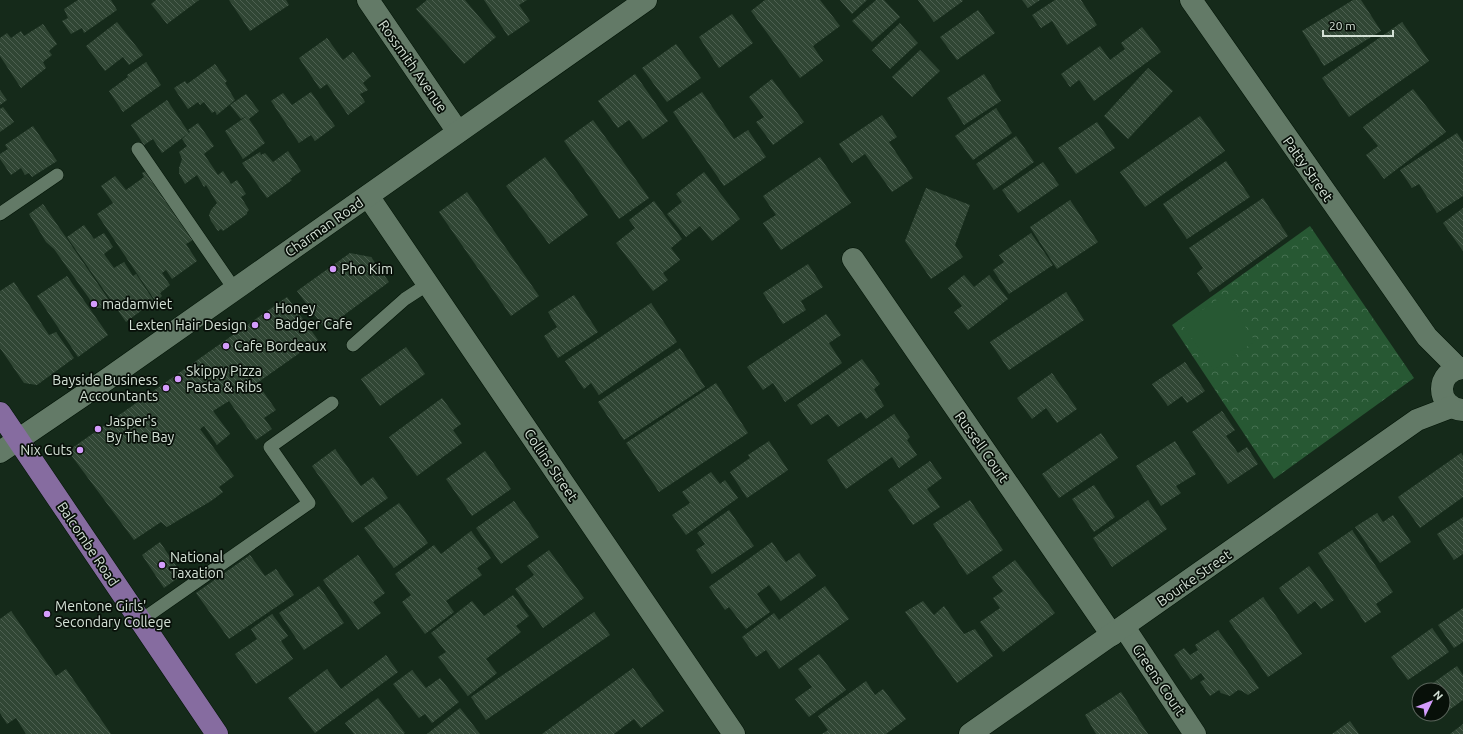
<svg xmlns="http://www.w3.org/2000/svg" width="1463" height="734" font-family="Ubuntu,sans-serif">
  <defs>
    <pattern id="park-crowns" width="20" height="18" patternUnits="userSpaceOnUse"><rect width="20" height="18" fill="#275833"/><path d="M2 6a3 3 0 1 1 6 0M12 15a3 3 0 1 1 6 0" fill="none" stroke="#457050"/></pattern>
    <pattern id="building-back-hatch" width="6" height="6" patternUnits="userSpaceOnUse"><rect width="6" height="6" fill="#304634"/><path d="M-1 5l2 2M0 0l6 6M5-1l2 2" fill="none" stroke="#4d6051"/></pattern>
  </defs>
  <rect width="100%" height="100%" fill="#152a1a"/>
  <polygon fill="url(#park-crowns)" points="1310,226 1414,378 1274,479 1172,325"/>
  <polygon fill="#275833" points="1224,295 1255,341 1214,370 1182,324"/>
  <g fill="url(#building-back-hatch)">
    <polygon points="78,0 111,0 117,10 84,33 82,28 71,34 62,21 68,18 64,9"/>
    <polygon points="156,0 199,0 167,24 151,4"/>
    <polygon points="229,0 286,0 289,5 250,31"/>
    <polygon points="427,0 465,0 496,37 464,64 416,9"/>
    <polygon points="484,0 527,0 519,5 530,21 508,36"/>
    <polygon points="765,0 820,0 840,26 813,46 823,61 800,78 751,11"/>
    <polygon points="840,0 867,0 852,14"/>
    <polygon points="876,0 884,0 900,17 872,42 852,21"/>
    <polygon points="918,0 962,0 963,1 934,22"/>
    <polygon points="1022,0 1040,0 1028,8"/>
    <polygon points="1055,0 1081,0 1097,25 1067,45 1052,21 1041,28 1032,15"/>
    <polygon points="1353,0 1361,0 1381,31 1324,66 1302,31"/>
    <polygon points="978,10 995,33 957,60 940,37"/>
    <polygon points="732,14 753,43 719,68 699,37"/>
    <polygon points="117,22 143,55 129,65 123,57 105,71 86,46"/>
    <polygon points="1402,22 1429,61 1349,117 1322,78"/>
    <polygon points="900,23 918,43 890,69 872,50"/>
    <polygon points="43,24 57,44 49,51 52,55 43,62 46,68 21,88 0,56 0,38 7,33 11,38 21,31 24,36"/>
    <polygon points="1142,27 1161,52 1094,101 1079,80 1070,87 1061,74 1100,46 1110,60 1125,49 1121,43"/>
    <polygon points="327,38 343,60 353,52 371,76 363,83 368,90 360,94 365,102 348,115 327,84 320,89 299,58"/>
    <polygon points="676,44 701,78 667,102 642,68"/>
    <polygon points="920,50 940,71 912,97 892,77"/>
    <polygon points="146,62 161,85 123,112 109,91 128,77 127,75"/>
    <polygon points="215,64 227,81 225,83 235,100 217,115 215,111 212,113 204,102 200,105 198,102 188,109 174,88 185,81 187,84"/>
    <polygon points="1148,68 1173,91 1128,139 1104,116"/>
    <polygon points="635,74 668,121 643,139 629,120 618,128 598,101"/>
    <polygon points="984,74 1001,101 964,125 947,98"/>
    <polygon points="772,79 804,122 773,145 756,122 764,117 749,97"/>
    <polygon points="1413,89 1446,132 1384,179 1366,155 1378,146 1363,127"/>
    <polygon points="0,90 7,100 0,105"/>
    <polygon points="311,92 335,126 315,141 311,135 299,143 271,101 283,93 292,105"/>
    <polygon points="702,92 734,139 748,130 766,157 724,186 673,112"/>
    <polygon points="246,94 259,111 249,119 265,143 243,159 225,131 247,116 241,119 230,105"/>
    <polygon points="167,100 189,133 162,153 153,139 144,145 131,125"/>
    <polygon points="3,107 14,122 0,132 0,109"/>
    <polygon points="996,108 1012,133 973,160 955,136"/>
    <polygon points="882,115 897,137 889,142 913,178 892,192 865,154 852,163 839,144"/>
    <polygon points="1200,116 1225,151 1145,207 1120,172"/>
    <polygon points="593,120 649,198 619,219 564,141"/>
    <polygon points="1097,122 1115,148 1076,174 1058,148"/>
    <polygon points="198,123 214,146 204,154 218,175 223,171 231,184 237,180 246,194 241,197 249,210 247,212 247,214 223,231 221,229 218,231 211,221 209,215 211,210 217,203 206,185 204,187 197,175 185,184 179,173 179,168 182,159 179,152 187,146 182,139 190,132 188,130"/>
    <polygon points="33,126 57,161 32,177 29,173 25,175 21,168 11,175 0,159 0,154 8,149 5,145"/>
    <polygon points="1457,133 1463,142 1463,196 1437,213 1419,184 1412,188 1400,170"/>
    <polygon points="1016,136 1034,162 994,190 976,164"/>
    <polygon points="288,151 301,171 290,179 292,180 267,198 242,163 260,152 261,155 265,153 273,162"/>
    <polygon points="545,157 588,215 549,244 506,186"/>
    <polygon points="820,157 851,203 781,250 763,223 776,215 763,196"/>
    <polygon points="1226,161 1250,197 1187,239 1163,204"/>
    <polygon points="1043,162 1059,185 1018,213 1002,190"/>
    <polygon points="146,171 193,240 186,244 197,261 172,279 166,270 162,273 170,285 160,293 162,296 156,302 97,214 113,203 101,186 115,176 126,190 144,177 142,173"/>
    <polygon points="704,172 740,219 712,241 700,226 686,237 667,214 682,202 676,194"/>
    <polygon points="926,188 970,205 955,245 963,257 931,279 905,241"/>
    <polygon points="467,192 539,296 511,316 439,212"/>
    <polygon points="1263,198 1288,236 1210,292 1197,273 1203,268 1189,248"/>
    <polygon points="1070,200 1098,242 1057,269 1030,227"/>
    <polygon points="654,201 682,239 671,248 680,260 663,273 668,280 653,291 616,243 635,228 629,220"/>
    <polygon points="43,204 111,303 105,308 96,308 54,249 46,242 29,214"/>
    <polygon points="1463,208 1463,251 1443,223"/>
    <polygon points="84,225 94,239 104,233 113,247 104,254 114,268 124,262 133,276 136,274 154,301 126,322 67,237"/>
    <polygon points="1031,233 1053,265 1009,294 993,270 1004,262 999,255"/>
    <polygon points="350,253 371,257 389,282 325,329 297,291"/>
    <polygon points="808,264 823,287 801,301 806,310 783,324 763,293"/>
    <polygon points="964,275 974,287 989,275 1008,299 968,330 954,312 962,306 948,288"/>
    <polygon points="67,276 108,335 78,357 37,296"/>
    <polygon points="14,282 49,335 56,332 74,358 37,385 24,383 0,348 0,291"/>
    <polygon points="1066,292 1084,320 1009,370 990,342"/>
    <polygon points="574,295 598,332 558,358 544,336 557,327 548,312"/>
    <polygon points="287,297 318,340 257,383 276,410 264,418 272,429 256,440 229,401 213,411 230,434 217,445 204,426 200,429 234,476 219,487 223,492 211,501 167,527 161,522 134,540 68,451"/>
    <polygon points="651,303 677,342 599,395 591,383 584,389 565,361"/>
    <polygon points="826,314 841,335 829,343 842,363 785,402 773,383 763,390 747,367"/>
    <polygon points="406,347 425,374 380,406 361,379"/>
    <polygon points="680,348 705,387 624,440 598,402"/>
    <polygon points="862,359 880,384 874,389 884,406 866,419 861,412 838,427 828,414 811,425 797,405"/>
    <polygon points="1185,362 1205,391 1187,403 1182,396 1168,406 1152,384"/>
    <polygon points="1052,373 1077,409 1057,423 1046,408 1032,419 1017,398"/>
    <polygon points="716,383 748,433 659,492 626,443"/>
    <polygon points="442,398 461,424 453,430 462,443 417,476 389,437"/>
    <polygon points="1222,411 1235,430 1226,436 1238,453 1247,447 1258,464 1228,484 1192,432"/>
    <polygon points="894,414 910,437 907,440 917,455 899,468 892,457 846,489 827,460"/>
    <polygon points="1101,433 1118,458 1059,498 1042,474"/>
    <polygon points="769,441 788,470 747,498 730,472 750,458 748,455"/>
    <polygon points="1175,441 1196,474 1176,486 1181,493 1161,506 1136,466"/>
    <polygon points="335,449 361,486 373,477 388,498 352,523 312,466"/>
    <polygon points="485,451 511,489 472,516 446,479"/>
    <polygon points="1461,453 1463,456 1463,497 1420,528 1398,497"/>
    <polygon points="930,461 942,478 927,489 940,507 913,525 888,490"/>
    <polygon points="711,472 720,484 725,480 738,498 686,535 672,515 690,503 682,492"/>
    <polygon points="1094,485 1115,517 1094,532 1072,499"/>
    <polygon points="970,500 1003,550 967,575 933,524"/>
    <polygon points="1148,500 1167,529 1112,567 1093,538"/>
    <polygon points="514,501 539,537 501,564 476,528"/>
    <polygon points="399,503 428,543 394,568 364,528"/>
    <polygon points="729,510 754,546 712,574 696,550 705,544 697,533"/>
    <polygon points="1377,513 1383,522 1393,515 1411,542 1380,563 1355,527"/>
    <polygon points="1463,517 1463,554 1454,560 1437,534"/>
    <polygon points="1352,530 1393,592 1376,604 1381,612 1365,623 1318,553"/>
    <polygon points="471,531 491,558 477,568 482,575 446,601 454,612 425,634 402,602 411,595 395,574 434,545 441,554"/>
    <polygon points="160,542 182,575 164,588 142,555"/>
    <polygon points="772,542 786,562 799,553 816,576 781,601 769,585 757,594 770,612 746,629 729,607 725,610 709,587"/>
    <polygon points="549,550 584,598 543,628 515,589 534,575 527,566"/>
    <polygon points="250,555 265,576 276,569 294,595 229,639 196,593"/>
    <polygon points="358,555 385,593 373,602 381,613 358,630 323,580"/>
    <polygon points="1015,560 1055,613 1003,652 980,622 1000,608 993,598 1003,591 992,577"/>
    <polygon points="1309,566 1334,600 1321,609 1315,601 1298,614 1279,588"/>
    <polygon points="319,586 344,623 304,650 279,613"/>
    <polygon points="825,586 849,619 779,669 766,650 756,657 742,637 774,613 779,620"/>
    <polygon points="513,595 529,616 516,626 521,632 486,659 497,673 468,696 438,657 446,652 431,633 472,601 484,616"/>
    <polygon points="1263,597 1302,654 1268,677 1229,621"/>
    <polygon points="923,601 934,615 944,606 964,634 975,629 993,656 957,683 905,612"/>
    <polygon points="1463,608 1463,642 1454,648 1438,625"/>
    <polygon points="11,611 56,676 66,669 111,734 26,734 16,718 7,724 0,713 0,619"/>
    <polygon points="594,612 610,635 486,720 471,697"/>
    <polygon points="272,614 288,636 281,641 293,659 256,684 235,654 257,639 251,629"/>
    <polygon points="1432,628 1449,652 1408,680 1391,657"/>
    <polygon points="1218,630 1259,688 1248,695 1242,691 1238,690 1230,696 1221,693 1219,690 1210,696 1200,682 1205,679 1201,673 1191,680 1174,655 1184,648 1190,655 1198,650 1195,645"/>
    <polygon points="819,654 846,690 809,717 795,699 812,687 798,669"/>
    <polygon points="386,655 398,672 315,733 288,698 327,669 341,689"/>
    <polygon points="1457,666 1463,675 1463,700 1434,721 1429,714 1443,714 1443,690 1423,690"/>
    <polygon points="633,668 664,711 641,728 634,719 614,734 542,734"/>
    <polygon points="412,670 426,688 440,678 459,702 432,723 425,714 419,718 393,684"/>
    <polygon points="866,681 875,695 883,689 906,719 886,734 822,734 828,730 818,716"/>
    <polygon points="1121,692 1148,734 1096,734 1085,715"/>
    <polygon points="378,698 405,733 403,734 354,734 345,723"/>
    <polygon points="460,708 480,734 427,734"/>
    <polygon points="1350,721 1359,734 1332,734"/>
    <polygon points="1463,724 1463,734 1450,734"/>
  </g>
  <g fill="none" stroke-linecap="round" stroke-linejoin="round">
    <g stroke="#011305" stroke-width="14">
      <g id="service">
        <polyline points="138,149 235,290"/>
        <polyline points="0,214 57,175"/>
        <polyline points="353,345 405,299 428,284"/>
        <polyline points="140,621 309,503 270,447 332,403"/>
      </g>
    </g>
    <g stroke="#011305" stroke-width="23">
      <g id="minor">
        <polyline points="368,0 458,132"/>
        <polyline points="1191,0 1427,337 1458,368"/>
        <polyline points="368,196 734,734"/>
        <polyline points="853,259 1112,635"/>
        <path d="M1463,368C1435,370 1435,408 1463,410"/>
        <polyline points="1124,627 1195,734"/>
        <polyline points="970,734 1417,420 1451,407"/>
      </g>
    </g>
    <g stroke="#011305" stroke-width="23">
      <polyline id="secondary" points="0,452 106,380 646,0"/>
    </g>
    <g stroke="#011305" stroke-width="23">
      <polyline id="primary" points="0,413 217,734"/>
    </g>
    <use href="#service" stroke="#637a67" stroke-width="13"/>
    <use href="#minor" stroke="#637a67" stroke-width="22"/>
    <use href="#secondary" stroke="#637a67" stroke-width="22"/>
    <use href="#primary" stroke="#866ca0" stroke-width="22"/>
  </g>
  <g fill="#d49cfc" stroke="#081009" stroke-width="1.5">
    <circle cx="333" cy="269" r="4"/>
    <circle cx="94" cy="304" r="4"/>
    <circle cx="267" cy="316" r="4"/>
    <circle cx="255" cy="325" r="4"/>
    <circle cx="226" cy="346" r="4"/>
    <circle cx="178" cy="379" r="4"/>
    <circle cx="166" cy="388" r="4"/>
    <circle cx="98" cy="429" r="4"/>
    <circle cx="80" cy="450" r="4"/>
    <circle cx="162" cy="565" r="4"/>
    <circle cx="47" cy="614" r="4"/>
  </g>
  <g text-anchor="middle" stroke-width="3.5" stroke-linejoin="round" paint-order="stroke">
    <g font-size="14" fill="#d4e1d6" stroke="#081009">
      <text transform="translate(413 66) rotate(55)" y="5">Rossmith Avenue</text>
      <text transform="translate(1308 169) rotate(55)" y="5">Patty Street</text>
      <text transform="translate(324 227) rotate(-35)" y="5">Charman Road</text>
      <text transform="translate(982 447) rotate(55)" y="5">Russell Court</text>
      <text transform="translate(551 465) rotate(56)" y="5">Collins Street</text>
      <text transform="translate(88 544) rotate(56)" y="5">Balcombe Road</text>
      <text transform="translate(1194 578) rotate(-35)" y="5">Bourke Street</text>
      <text transform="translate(1159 680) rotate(56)" y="5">Greens Court</text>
    </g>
    <g font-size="14" fill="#d4e1d6" stroke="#081009" text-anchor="start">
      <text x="341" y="274">Pho Kim</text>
      <text x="102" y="309">madamviet</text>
      <text x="275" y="313">Honey<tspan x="275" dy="16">Badger Cafe</tspan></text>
      <text x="247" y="330" text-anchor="end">Lexten Hair Design</text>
      <text x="234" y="351">Cafe Bordeaux</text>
      <text x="186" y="376">Skippy Pizza<tspan x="186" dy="16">Pasta &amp; Ribs</tspan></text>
      <text x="158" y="385" text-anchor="end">Bayside Business<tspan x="158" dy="16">Accountants</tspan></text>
      <text x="106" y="426">Jasper's<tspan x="106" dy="16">By The Bay</tspan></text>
      <text x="72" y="455" text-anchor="end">Nix Cuts</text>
      <text x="170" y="562">National<tspan x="170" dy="16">Taxation</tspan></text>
      <text x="55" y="611">Mentone Girls'<tspan x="55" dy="16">Secondary College</tspan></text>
    </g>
  </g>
  <g transform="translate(1431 702) rotate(47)"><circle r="19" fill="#081009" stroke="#5a645b"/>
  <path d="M0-3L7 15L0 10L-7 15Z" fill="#d49cfc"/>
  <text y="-6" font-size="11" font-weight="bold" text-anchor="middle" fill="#d4e1d6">N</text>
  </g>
  <path d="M1323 30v6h70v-6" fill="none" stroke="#d4e1d6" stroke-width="2"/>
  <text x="1329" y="30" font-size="12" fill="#d4e1d6" stroke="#081009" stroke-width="3" paint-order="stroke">20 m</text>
</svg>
